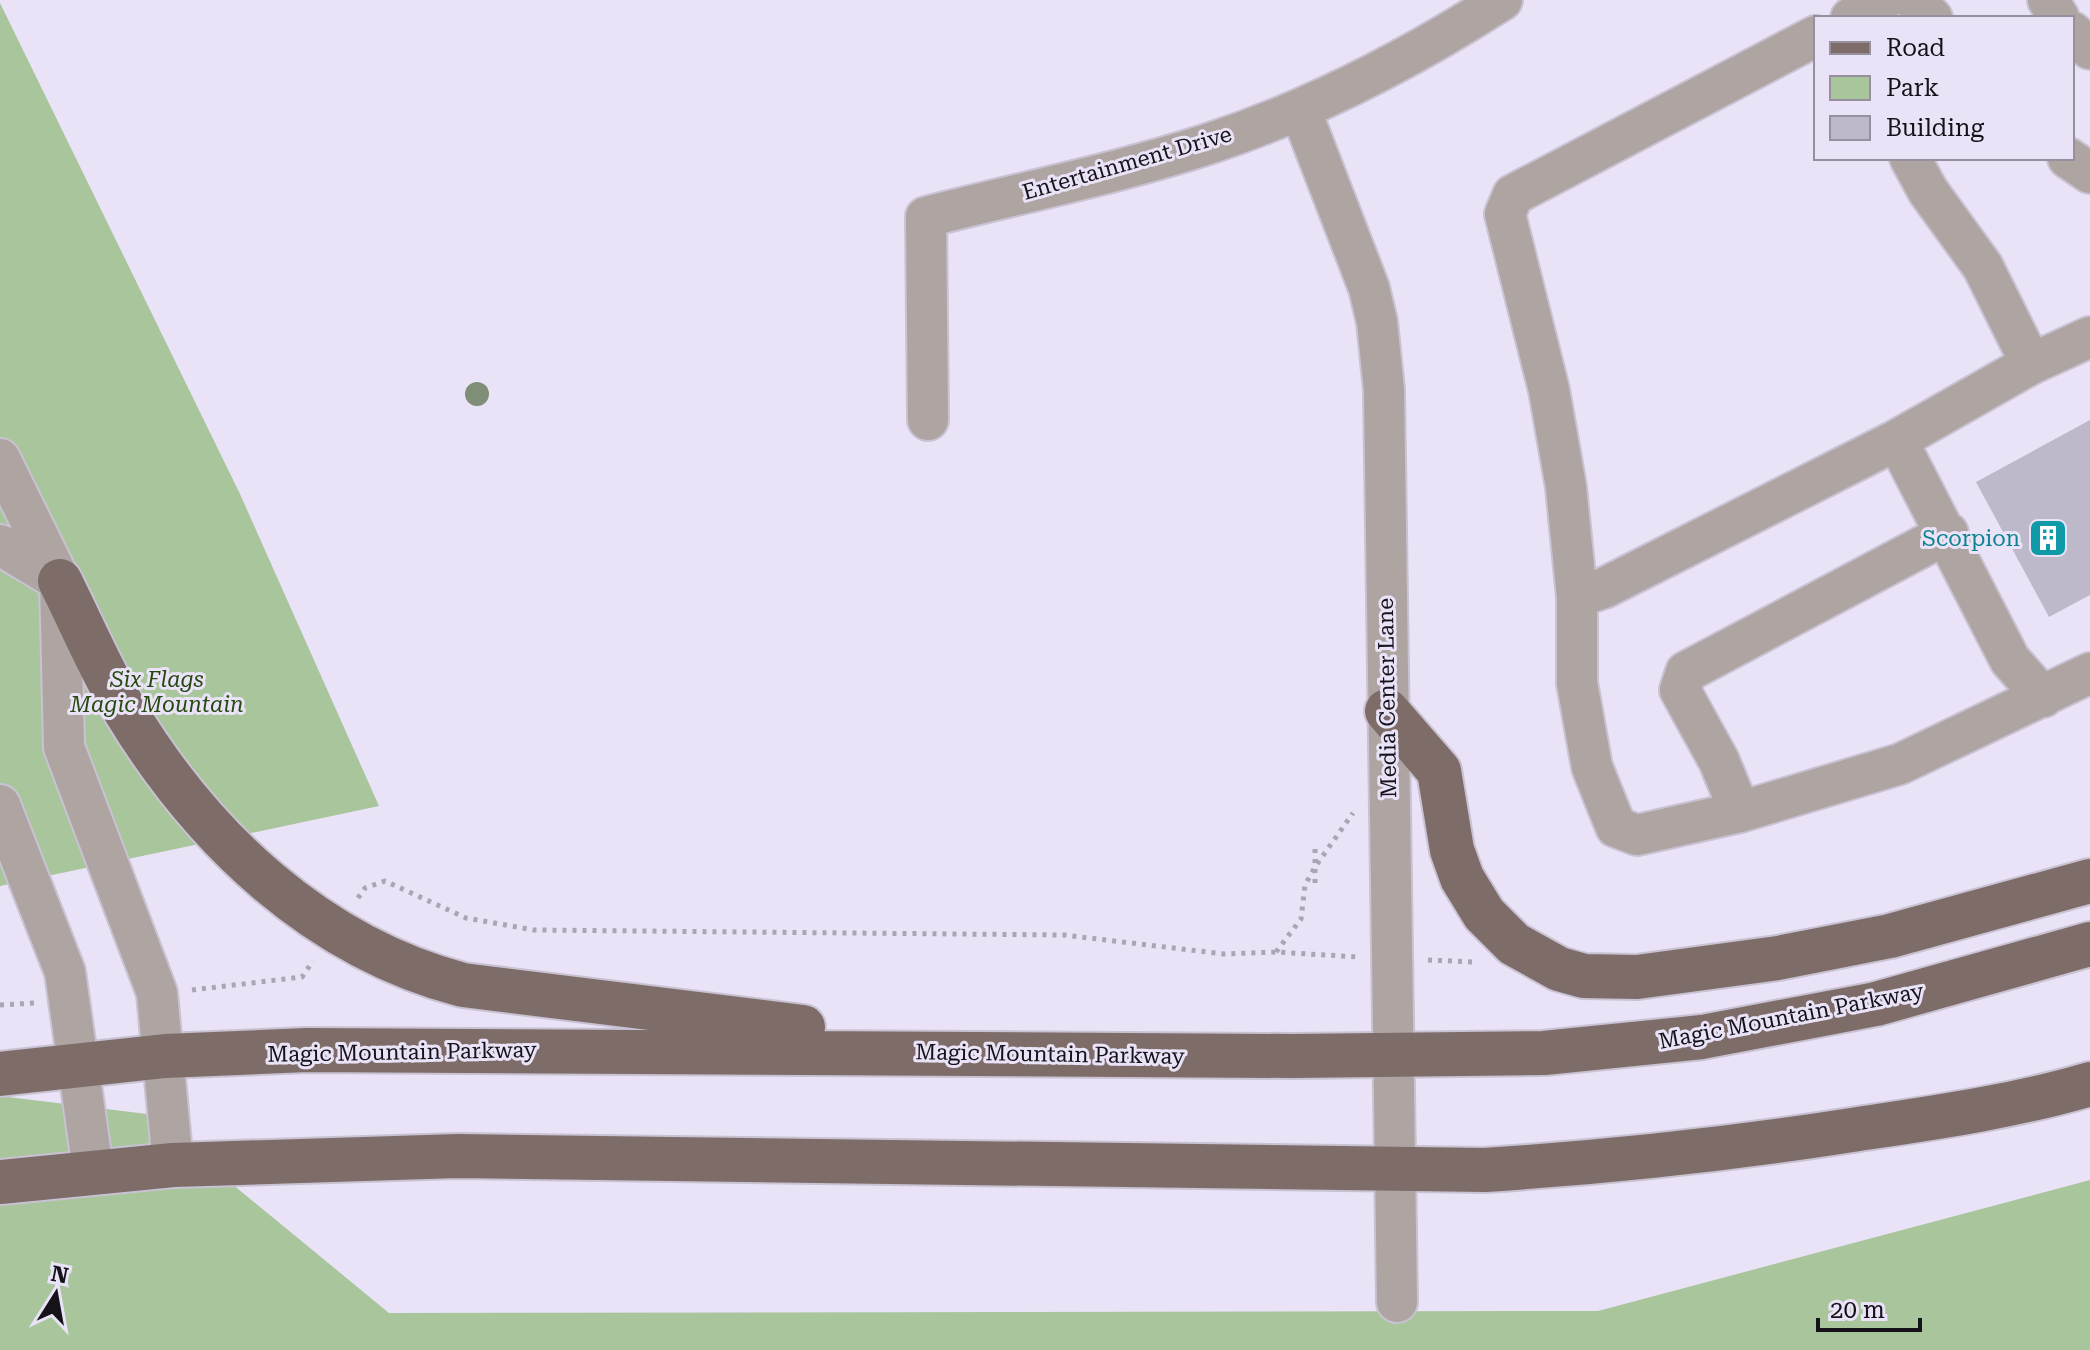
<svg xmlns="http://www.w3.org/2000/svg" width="2090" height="1350" viewBox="0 0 2090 1350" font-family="'Roboto Serif',serif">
<rect width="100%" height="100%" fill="#eae3f7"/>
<path fill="#a9c59c" d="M 0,3 L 240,494 L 379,806 L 0,886 Z
M 0,1096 L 147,1114 L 389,1313 L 1598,1311 L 2090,1180 L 2090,1350 L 0,1350 Z"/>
<path fill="#beb8cb" d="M 2090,420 L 2090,595 L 2049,617 L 1976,482 Z"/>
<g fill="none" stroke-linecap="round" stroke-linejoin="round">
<g stroke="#c8c2d3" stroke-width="44">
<path id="minor" d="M 1914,0 L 1932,18
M 2048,0 L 2059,18
M 1851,18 L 1884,0
M 2072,32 L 2090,49
M 1300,109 L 1369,288 L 1377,322 L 1384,390 L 1397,1302
M 1910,158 L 1928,191 L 1983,267 L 2031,364
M 2068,158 L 2090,173
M 2090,337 L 2031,364 L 1897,440 L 1604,588 L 1577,597 L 1577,683 L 1592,767 L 1616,827 L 1637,835 L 1740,812 L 1900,764 L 2090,673
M 928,420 L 926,217 C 1019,193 1116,174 1208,144 C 1312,110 1410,59 1502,0
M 1897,440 L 2010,660 L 2043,697
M 0,459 L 60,581 L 64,747 L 157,993 L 173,1165
M 0,545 L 60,581
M 1577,597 L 1566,487 L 1549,390 L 1505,214 L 1513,195 L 1816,36
M 0,805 L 65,972 L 93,1170
M 1740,812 L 1719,761 L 1680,690 L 1686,672 L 1948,533"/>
</g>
<g stroke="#c8c2d3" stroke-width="48">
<path id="major" d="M 60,581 C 82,625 101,671 126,712 C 203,839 317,947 463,985 L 803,1027
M 1387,711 L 1439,771 L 1452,850 L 1462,878 L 1484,914 L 1514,944 L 1559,969 L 1584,976 L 1637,977 L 1778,958 L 1890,936 L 2090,881
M 0,1074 L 165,1056 L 307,1050 L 1292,1056 L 1544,1053 L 1702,1037 L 1876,1004 L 2090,944
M 0,1182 L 173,1165 L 458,1156 L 1485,1170 C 1608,1162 1730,1149 1852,1130 C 1932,1118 2012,1107 2090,1084"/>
</g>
<path stroke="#aaa4b4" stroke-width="5" stroke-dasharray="4 6" stroke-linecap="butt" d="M 1315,849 L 1315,887
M 358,898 L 365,888 L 385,881 L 466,918 L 534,930 L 1064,935 L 1224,954 L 1276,952 L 1358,957
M 1276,952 L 1301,919 L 1305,885 L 1315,867 L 1353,813
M 1428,960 L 1474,962 L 1476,959
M 192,990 L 302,977 L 313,961
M 0,1005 L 35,1003"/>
<use href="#minor" stroke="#aea4a2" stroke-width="40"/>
<use href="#major" stroke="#7e6c69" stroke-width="44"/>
</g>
<circle fill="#7e8e77" cx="477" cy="394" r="12"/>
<defs>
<g id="building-square" transform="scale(2)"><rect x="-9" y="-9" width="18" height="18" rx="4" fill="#0f9aa8" stroke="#eae3f7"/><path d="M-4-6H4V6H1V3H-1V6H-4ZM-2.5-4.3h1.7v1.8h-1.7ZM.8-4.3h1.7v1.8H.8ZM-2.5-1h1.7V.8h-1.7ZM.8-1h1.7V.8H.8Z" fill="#fff"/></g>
</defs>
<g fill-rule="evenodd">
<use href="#building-square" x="2048" y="538"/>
</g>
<g text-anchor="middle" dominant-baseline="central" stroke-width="6" stroke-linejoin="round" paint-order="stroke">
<g font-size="22" fill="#151219" stroke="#eae3f7">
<text transform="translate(1127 163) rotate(-16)">Entertainment Drive</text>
<text transform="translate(1387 698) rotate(-91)">Media Center Lane</text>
<text transform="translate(1791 1016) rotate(-11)">Magic Mountain Parkway</text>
<text transform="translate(402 1052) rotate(-1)">Magic Mountain Parkway</text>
<text transform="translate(1050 1054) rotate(1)">Magic Mountain Parkway</text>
</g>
<g font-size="22" fill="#0d838f" stroke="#eae3f7" text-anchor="end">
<text x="2020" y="538">Scorpion</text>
</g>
<g font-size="22" font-style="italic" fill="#26490f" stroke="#eae3f7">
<text x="157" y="679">Six Flags<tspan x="157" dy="25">Magic Mountain</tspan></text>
</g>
</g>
<rect x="1814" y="16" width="260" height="144" fill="#eae3f7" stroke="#958f9e" stroke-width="2"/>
<rect x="1830" y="42" width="40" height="12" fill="#7e6c69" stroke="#958f9e" stroke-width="2"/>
<text x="1886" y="56" font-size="24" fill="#151219">Road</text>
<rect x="1830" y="76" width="40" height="24" fill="#a9c59c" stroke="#958f9e" stroke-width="2"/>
<text x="1886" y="96" font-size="24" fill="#151219">Park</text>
<rect x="1830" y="116" width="40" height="24" fill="#beb8cb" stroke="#958f9e" stroke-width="2"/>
<text x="1886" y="136" font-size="24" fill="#151219">Building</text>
<g transform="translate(56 1294) rotate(11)" stroke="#eae3f7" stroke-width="6" paint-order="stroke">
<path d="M0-6L14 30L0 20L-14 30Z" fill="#151219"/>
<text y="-12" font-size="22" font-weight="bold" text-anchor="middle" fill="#151219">N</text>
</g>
<path d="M1818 1318v12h102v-12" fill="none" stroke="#151219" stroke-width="4"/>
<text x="1830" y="1318" font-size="24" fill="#151219" stroke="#eae3f7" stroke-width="6" paint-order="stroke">20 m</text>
</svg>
